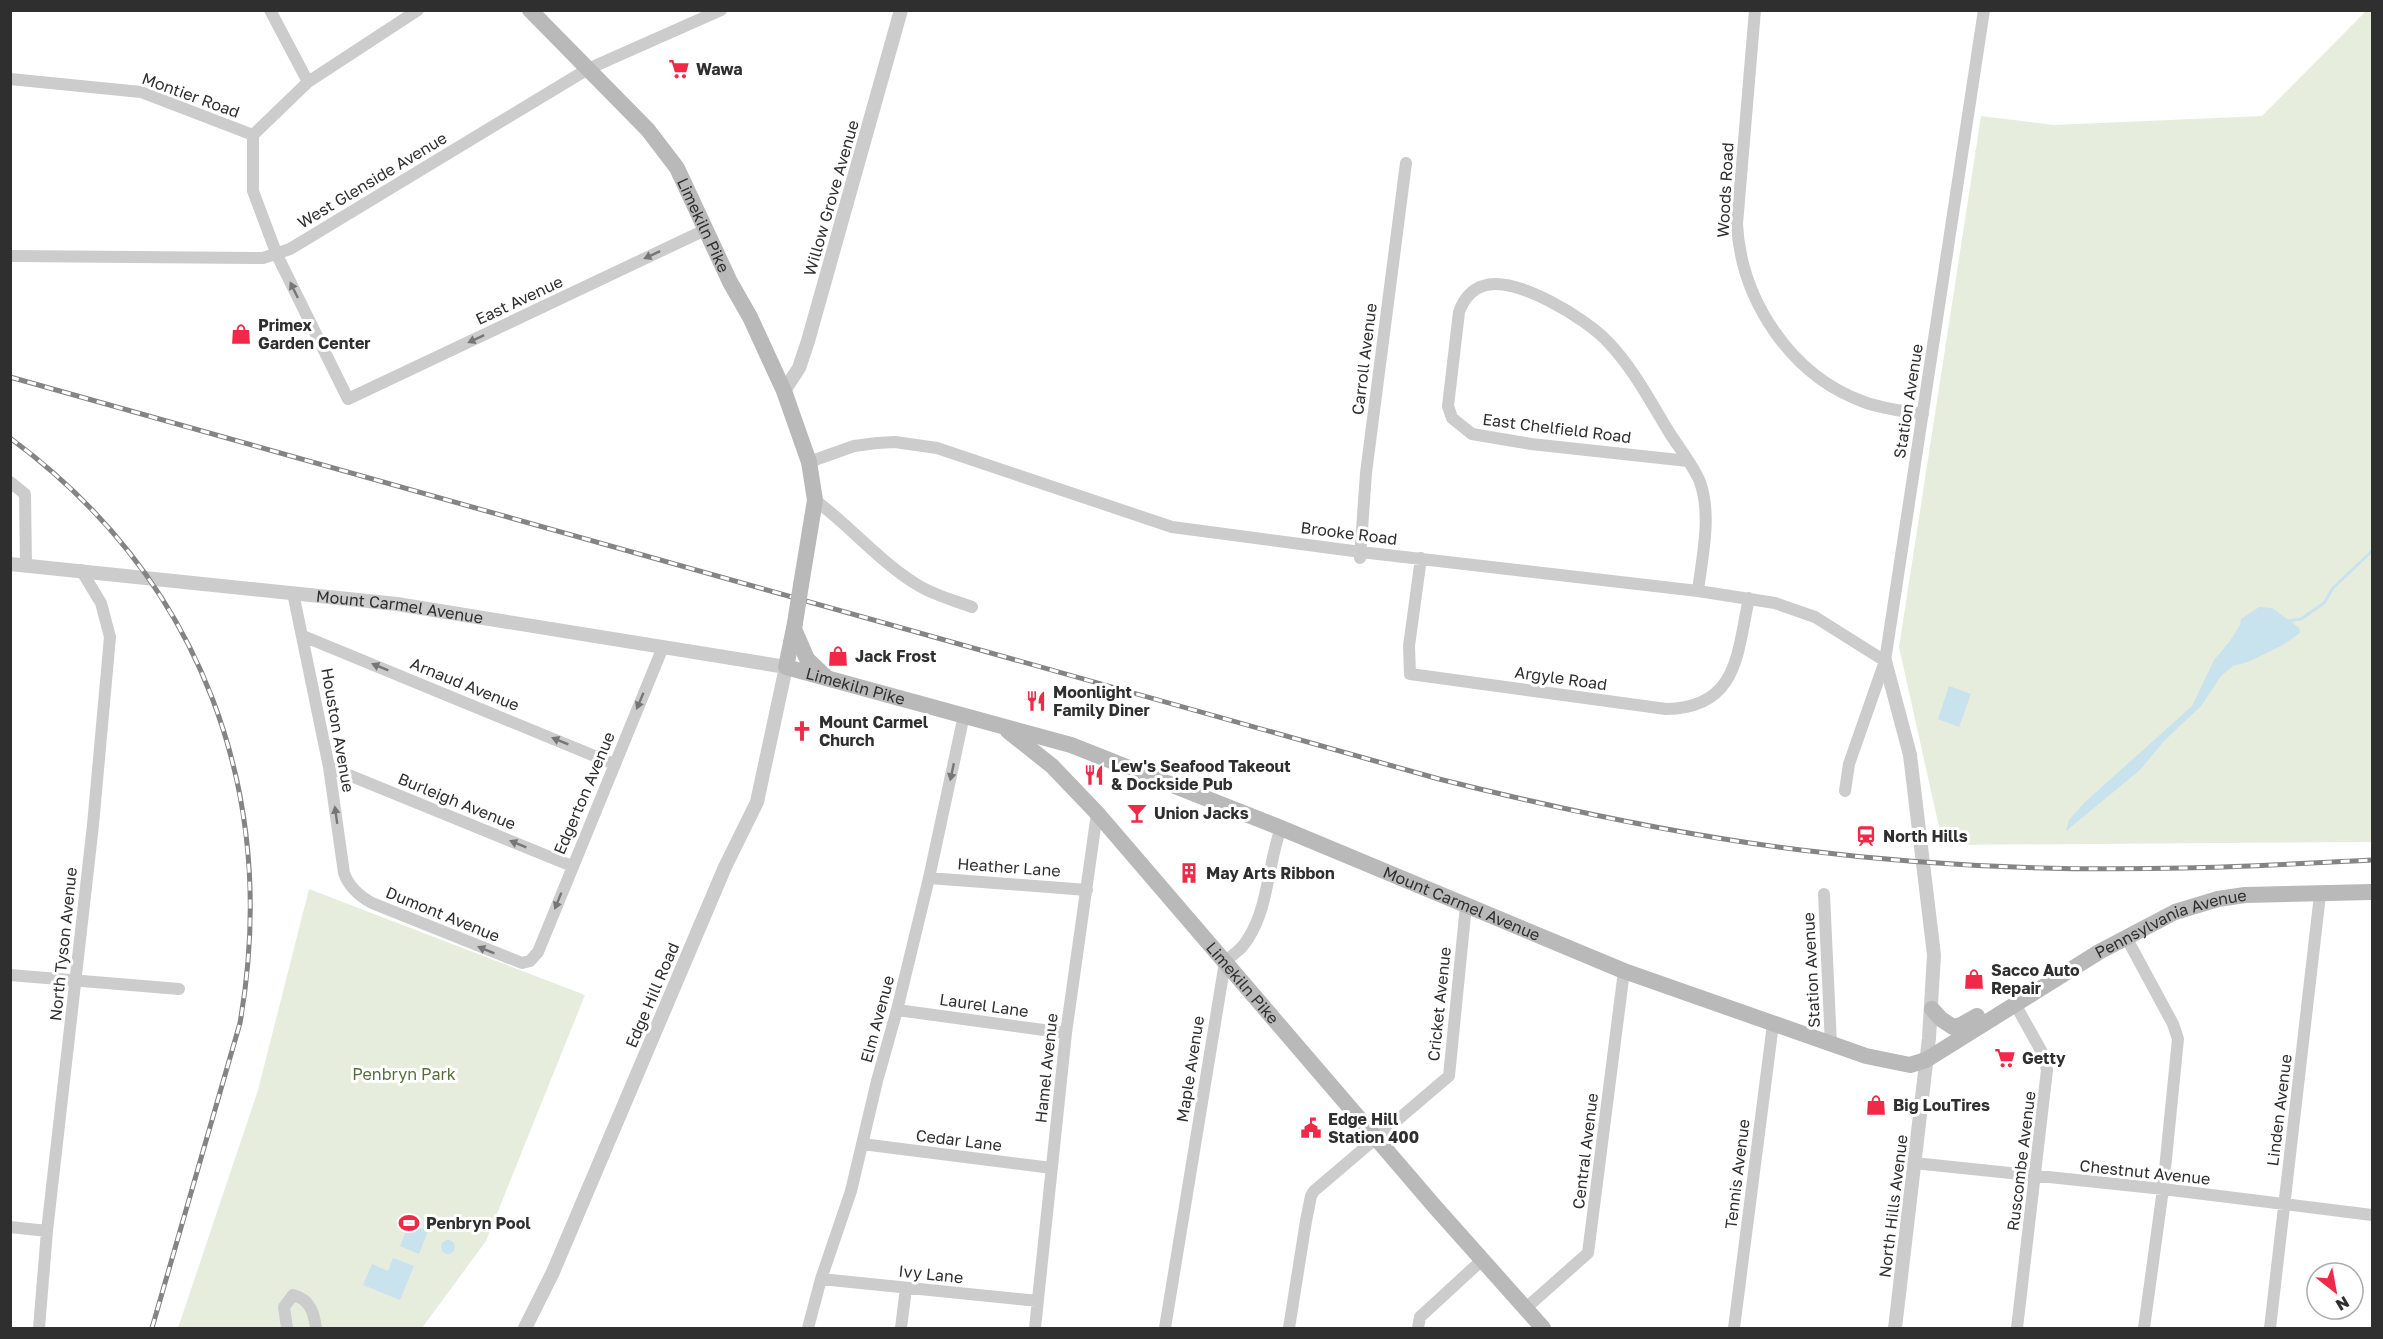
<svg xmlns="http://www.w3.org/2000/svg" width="2383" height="1339" viewBox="0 0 2383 1339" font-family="'Golos Text',sans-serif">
<rect width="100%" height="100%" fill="#fff"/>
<path fill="#e7eddd" d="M 2366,11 L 2372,11 L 2372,842 L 1943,845 L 1899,647 L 1981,116 L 2054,125 L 2262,116 Z
M 309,889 L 585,995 L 486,1241 L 422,1328 L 178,1328 L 258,1090 Z"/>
<path fill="#c8e2ee" d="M 2259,607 L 2272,608 L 2299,628 L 2300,633 L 2283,645 L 2248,662 L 2233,666 L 2221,676 L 2201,706 L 2164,741 L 2140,770 L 2066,831 L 2069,820 L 2085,802 L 2192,706 L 2214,660 L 2230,641 L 2240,625 L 2241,619 Z
M 1949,686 L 1971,694 L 1959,727 L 1938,719 Z
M 409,1224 L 428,1231 L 419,1254 L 400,1246 Z
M441 1247a7 7 0 1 1 14 0a7 7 0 1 1-14 0Z
M 393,1258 L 414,1266 L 400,1300 L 363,1285 L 372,1264 L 388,1271 Z"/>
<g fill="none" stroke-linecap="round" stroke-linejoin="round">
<path stroke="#c8e2ee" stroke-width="3" d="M 2287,621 L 2301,619 L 2324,603 L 2333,588 L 2372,551"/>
<path stroke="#ccc" stroke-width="12" d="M 270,10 L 308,82
M 418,10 L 308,82 L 253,135 L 253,191 L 277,255 L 348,399 L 705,230
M 1755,10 L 1737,224 C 1741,300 1791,376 1864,402 C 1883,409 1903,411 1923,414
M 10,79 L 141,92 L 253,135
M 10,256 L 263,258 L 290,249 L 588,69 L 721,10
M 1688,461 L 1531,444 L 1472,434 L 1452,418 L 1448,406 L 1459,312 C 1463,301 1471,290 1483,286 C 1514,274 1587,319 1608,342 C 1633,368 1650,401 1669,432 C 1679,448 1693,465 1700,482 C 1712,516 1702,557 1698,591
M 809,462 L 854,446 L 877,443 L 895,442 L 937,448 L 1172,527 L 1361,552 L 1698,591 L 1775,603 L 1815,617 L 1885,661
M 10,482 L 25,494 L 26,565
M 815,500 C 850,526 879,561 916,584 C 933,595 953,600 972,607
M 1360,558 L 1366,473 L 1406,163
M 1421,558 L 1409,646 L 1410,674 L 1666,709 C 1738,708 1737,654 1749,598
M 293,593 L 329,767 L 344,873 C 349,887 359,896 372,903 L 522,963 L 530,961 L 538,952 L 663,647
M 303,636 L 614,764
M 329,767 L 572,866
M 1845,791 L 1849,764 L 1885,661 L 1984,10
M 929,878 L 1087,890
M 1824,894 L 1831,1045
M 2126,937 L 2173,1024 L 2178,1039 L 2163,1189 L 2144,1328
M 10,975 L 179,989
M 2015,1004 L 2043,1054 L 2047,1070 L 2017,1328
M 897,1010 L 1066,1033
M 862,1144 L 1052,1168
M 1914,1163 L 2163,1189 L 2372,1215
M 10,1227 L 47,1231
M 821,1279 L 1038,1301
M 1526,1308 L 1588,1253 L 1624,971
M 39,1328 L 47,1231 L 93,825 L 110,637 L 101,603 L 81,570
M 287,1328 L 284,1307 L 293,1295 C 310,1299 314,1313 316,1328
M 808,1328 L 821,1279 L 851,1191 L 877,1081 L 897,1010 L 929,878 L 964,715
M 901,1328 L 906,1288
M 1035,1328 L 1066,1033 L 1097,813
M 1165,1328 L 1225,962 C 1230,957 1237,952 1242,947 C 1269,915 1267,865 1281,828
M 1289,1328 L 1306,1221 L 1311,1196 L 1314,1191 L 1449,1076 L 1466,905
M 1418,1328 L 1420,1317 L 1482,1260
M 1734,1328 L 1773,1024
M 2270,1328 L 2320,895"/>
<g stroke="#ccc" stroke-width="14">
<path d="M 784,391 L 799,368 L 808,341 L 901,10"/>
<path id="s1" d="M 10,564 L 397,604 L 786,667 L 757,802 L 725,867 L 553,1272 L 525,1328"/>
<path d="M 1885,661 L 1910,755 L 1934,955 L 1929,1038 L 1895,1328"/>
</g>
<g stroke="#b9b9b9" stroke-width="16">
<path id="s2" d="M 530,10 L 648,130 L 677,168 L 730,282 L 750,317 L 784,391 L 809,462 L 815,500 L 801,585"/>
<path id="s3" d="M 795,623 L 786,667 L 1071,745 L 1281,828 L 1624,971 L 1866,1056 L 1910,1065 L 1926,1060 L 2099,952 L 2175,912 L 2218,899 L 2245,895 L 2372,892"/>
<path d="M 794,629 L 807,659 L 825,676"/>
<path id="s4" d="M 1008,731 L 1052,766 L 1097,813 L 1436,1208 L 1543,1328"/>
<path d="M 1932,1009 L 1941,1019 L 1953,1027 L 1961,1025 L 1977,1016"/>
</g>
<g stroke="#848484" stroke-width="5">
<path id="rail" d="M 10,377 L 1439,779 C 1559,809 1679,835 1801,850 C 1927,866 2056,871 2184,868 C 2246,867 2310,863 2372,860
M 10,438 C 201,579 280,792 240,1023 L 152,1328"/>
</g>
<use href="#rail" stroke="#fff" stroke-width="3" stroke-dasharray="9" stroke-linecap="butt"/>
<path stroke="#b9b9b9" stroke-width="16" d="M 795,623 L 801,585"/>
</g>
<defs><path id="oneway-solid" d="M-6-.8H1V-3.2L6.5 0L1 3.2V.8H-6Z" transform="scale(1.5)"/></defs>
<g fill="#767676">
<use href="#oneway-solid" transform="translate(652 255) rotate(155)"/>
<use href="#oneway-solid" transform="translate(294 290) rotate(-116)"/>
<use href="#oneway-solid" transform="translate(476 339) rotate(155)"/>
<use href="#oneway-solid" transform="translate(380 667) rotate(-158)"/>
<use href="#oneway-solid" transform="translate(640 701) rotate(113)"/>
<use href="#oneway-solid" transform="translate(560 741) rotate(-158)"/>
<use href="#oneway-solid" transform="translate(952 772) rotate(102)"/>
<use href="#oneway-solid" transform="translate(336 815) rotate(-98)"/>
<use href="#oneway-solid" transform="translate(518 844) rotate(-158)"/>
<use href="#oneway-solid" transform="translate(558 901) rotate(112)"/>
<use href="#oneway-solid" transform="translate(486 950) rotate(-158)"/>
</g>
<defs>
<g id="supermarket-bare" transform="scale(1.62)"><path d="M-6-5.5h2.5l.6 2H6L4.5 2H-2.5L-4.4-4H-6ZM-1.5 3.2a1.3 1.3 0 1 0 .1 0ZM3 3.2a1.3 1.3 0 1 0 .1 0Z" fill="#ef2947" stroke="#fff" stroke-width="2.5" paint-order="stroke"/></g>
<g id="shop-bare" transform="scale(1.62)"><path d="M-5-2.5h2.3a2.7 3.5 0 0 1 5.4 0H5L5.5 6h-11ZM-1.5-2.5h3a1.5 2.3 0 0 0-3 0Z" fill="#ef2947" stroke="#fff" stroke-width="2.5" paint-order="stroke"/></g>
<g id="restaurant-bare" transform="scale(1.62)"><path d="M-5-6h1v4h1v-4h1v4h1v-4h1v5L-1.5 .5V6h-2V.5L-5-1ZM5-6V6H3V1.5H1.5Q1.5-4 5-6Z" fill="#ef2947" stroke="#fff" stroke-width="2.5" paint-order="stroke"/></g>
<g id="church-bare" transform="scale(1.62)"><path d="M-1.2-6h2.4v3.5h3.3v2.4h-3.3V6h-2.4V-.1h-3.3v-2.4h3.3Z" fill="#ef2947" stroke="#fff" stroke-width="2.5" paint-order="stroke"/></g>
<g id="bar-bare" transform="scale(1.62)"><path d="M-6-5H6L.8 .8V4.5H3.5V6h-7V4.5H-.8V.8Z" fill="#ef2947" stroke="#fff" stroke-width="2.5" paint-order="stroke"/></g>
<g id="station-bare" transform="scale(1.62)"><path d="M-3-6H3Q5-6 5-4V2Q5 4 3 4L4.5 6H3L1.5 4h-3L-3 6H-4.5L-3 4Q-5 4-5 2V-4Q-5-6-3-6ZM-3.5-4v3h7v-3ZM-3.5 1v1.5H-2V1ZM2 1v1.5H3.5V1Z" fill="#ef2947" stroke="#fff" stroke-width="2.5" paint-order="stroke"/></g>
<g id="building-bare" transform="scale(1.62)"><path d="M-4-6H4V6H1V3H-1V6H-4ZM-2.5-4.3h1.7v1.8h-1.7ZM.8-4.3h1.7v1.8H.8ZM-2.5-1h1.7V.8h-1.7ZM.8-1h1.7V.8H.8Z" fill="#ef2947" stroke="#fff" stroke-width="2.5" paint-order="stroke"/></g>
<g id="civic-bare" transform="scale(1.62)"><path d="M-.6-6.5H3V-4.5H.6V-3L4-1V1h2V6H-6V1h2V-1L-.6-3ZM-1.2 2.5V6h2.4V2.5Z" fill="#ef2947" stroke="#fff" stroke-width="2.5" paint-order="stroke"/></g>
<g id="stadium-bare" transform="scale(1.62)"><path d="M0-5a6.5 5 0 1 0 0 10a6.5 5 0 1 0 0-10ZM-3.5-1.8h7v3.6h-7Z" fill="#ef2947" stroke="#fff" stroke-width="2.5" paint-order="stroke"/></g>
</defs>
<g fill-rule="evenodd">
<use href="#supermarket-bare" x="679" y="69"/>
<use href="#shop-bare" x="241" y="334"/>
<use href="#shop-bare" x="838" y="656"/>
<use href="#restaurant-bare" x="1036" y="701"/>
<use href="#church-bare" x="802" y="731"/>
<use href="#restaurant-bare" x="1094" y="775"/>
<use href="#bar-bare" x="1137" y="813"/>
<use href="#station-bare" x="1866" y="836"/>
<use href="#building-bare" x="1189" y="873"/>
<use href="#shop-bare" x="1974" y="979"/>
<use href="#supermarket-bare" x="2005" y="1058"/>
<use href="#shop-bare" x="1876" y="1105"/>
<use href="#civic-bare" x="1311" y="1128"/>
<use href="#stadium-bare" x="409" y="1223"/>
</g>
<g text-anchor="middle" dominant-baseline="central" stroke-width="6" stroke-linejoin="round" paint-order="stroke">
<g font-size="16" font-weight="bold" fill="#2f2f2f" stroke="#fff" text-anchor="start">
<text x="696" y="69">Wawa</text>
<text x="258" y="325">Primex<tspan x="258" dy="18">Garden Center</tspan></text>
<text x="855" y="656">Jack Frost</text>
<text x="1053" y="692">Moonlight<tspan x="1053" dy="18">Family Diner</tspan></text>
<text x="819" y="722">Mount Carmel<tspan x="819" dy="18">Church</tspan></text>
<text x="1111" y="766">Lew's Seafood Takeout<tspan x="1111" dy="18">&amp; Dockside Pub</tspan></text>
<text x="1154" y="813">Union Jacks</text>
<text x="1883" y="836">North Hills</text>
<text x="1206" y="873">May Arts Ribbon</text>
<text x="1991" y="970">Sacco Auto<tspan x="1991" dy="18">Repair</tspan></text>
<text x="2022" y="1058">Getty</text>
<text x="1893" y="1105">Big LouTires</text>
<text x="1328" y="1119">Edge Hill<tspan x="1328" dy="18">Station 400</tspan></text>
<text x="426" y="1223">Penbryn Pool</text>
</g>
<g font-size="16" fill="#2f2f2f" stroke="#fff">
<text transform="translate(191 95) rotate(20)">Montier Road</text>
<text transform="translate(372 180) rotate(-31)">West Glenside Avenue</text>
<text transform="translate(1725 190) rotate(-87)">Woods Road</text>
<text transform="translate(831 198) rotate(-74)">Willow Grove Avenue</text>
<text stroke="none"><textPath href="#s2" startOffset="279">Limekiln Pike</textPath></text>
<text transform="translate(519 300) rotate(-25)">East Avenue</text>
<text transform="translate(1364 359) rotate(-83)">Carroll Avenue</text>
<text transform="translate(1908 401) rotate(-81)">Station Avenue</text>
<text transform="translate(1557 428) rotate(7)">East Chelfield Road</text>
<text transform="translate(1349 533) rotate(7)">Brooke Road</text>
<text stroke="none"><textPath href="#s1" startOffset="392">Mount Carmel Avenue</textPath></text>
<text transform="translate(1561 678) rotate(8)">Argyle Road</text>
<text transform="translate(465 684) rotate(22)">Arnaud Avenue</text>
<text stroke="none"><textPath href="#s3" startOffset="117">Limekiln Pike</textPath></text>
<text transform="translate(338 730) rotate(80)">Houston Avenue</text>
<text transform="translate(584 793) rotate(-67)">Edgerton Avenue</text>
<text transform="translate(457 801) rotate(22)">Burleigh Avenue</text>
<text transform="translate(1009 867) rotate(4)">Heather Lane</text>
<text stroke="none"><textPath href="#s3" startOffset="762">Mount Carmel Avenue</textPath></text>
<text transform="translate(443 914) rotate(22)">Dumont Avenue</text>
<text stroke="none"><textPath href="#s3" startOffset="1538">Pennsylvania Avenue</textPath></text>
<text transform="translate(63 944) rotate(-84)">North Tyson Avenue</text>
<text transform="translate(1811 970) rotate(-93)">Station Avenue</text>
<text stroke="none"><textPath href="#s4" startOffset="345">Limekiln Pike</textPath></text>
<text transform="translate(652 995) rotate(-67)">Edge Hill Road</text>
<text transform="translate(1439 1004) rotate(-84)">Cricket Avenue</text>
<text transform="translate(984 1005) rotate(8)">Laurel Lane</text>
<text transform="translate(877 1019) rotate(-75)">Elm Avenue</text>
<text transform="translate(1046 1068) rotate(-84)">Hamel Avenue</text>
<text transform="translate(1190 1069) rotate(-81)">Maple Avenue</text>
<text transform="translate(2279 1110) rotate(-83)">Linden Avenue</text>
<text transform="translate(959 1140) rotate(7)">Cedar Lane</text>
<text transform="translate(1585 1151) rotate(-83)">Central Avenue</text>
<text transform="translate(2021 1161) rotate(-83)">Ruscombe Avenue</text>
<text transform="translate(2145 1172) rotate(6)">Chestnut Avenue</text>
<text transform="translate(1737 1174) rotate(-83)">Tennis Avenue</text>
<text transform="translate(1893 1206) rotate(-83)">North Hills Avenue</text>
<text transform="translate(931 1274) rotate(6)">Ivy Lane</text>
</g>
<g font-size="16" fill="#566e3a" stroke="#fff">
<text x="404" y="1074">Penbryn Park</text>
</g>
</g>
<rect width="2383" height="1339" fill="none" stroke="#2f2f2f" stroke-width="24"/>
<g transform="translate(2335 1291) rotate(149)"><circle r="28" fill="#ffffff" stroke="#acacac" stroke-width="1.5"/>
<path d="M0-4.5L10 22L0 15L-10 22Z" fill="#ef2947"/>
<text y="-9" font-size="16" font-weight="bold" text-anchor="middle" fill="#2f2f2f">N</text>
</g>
</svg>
